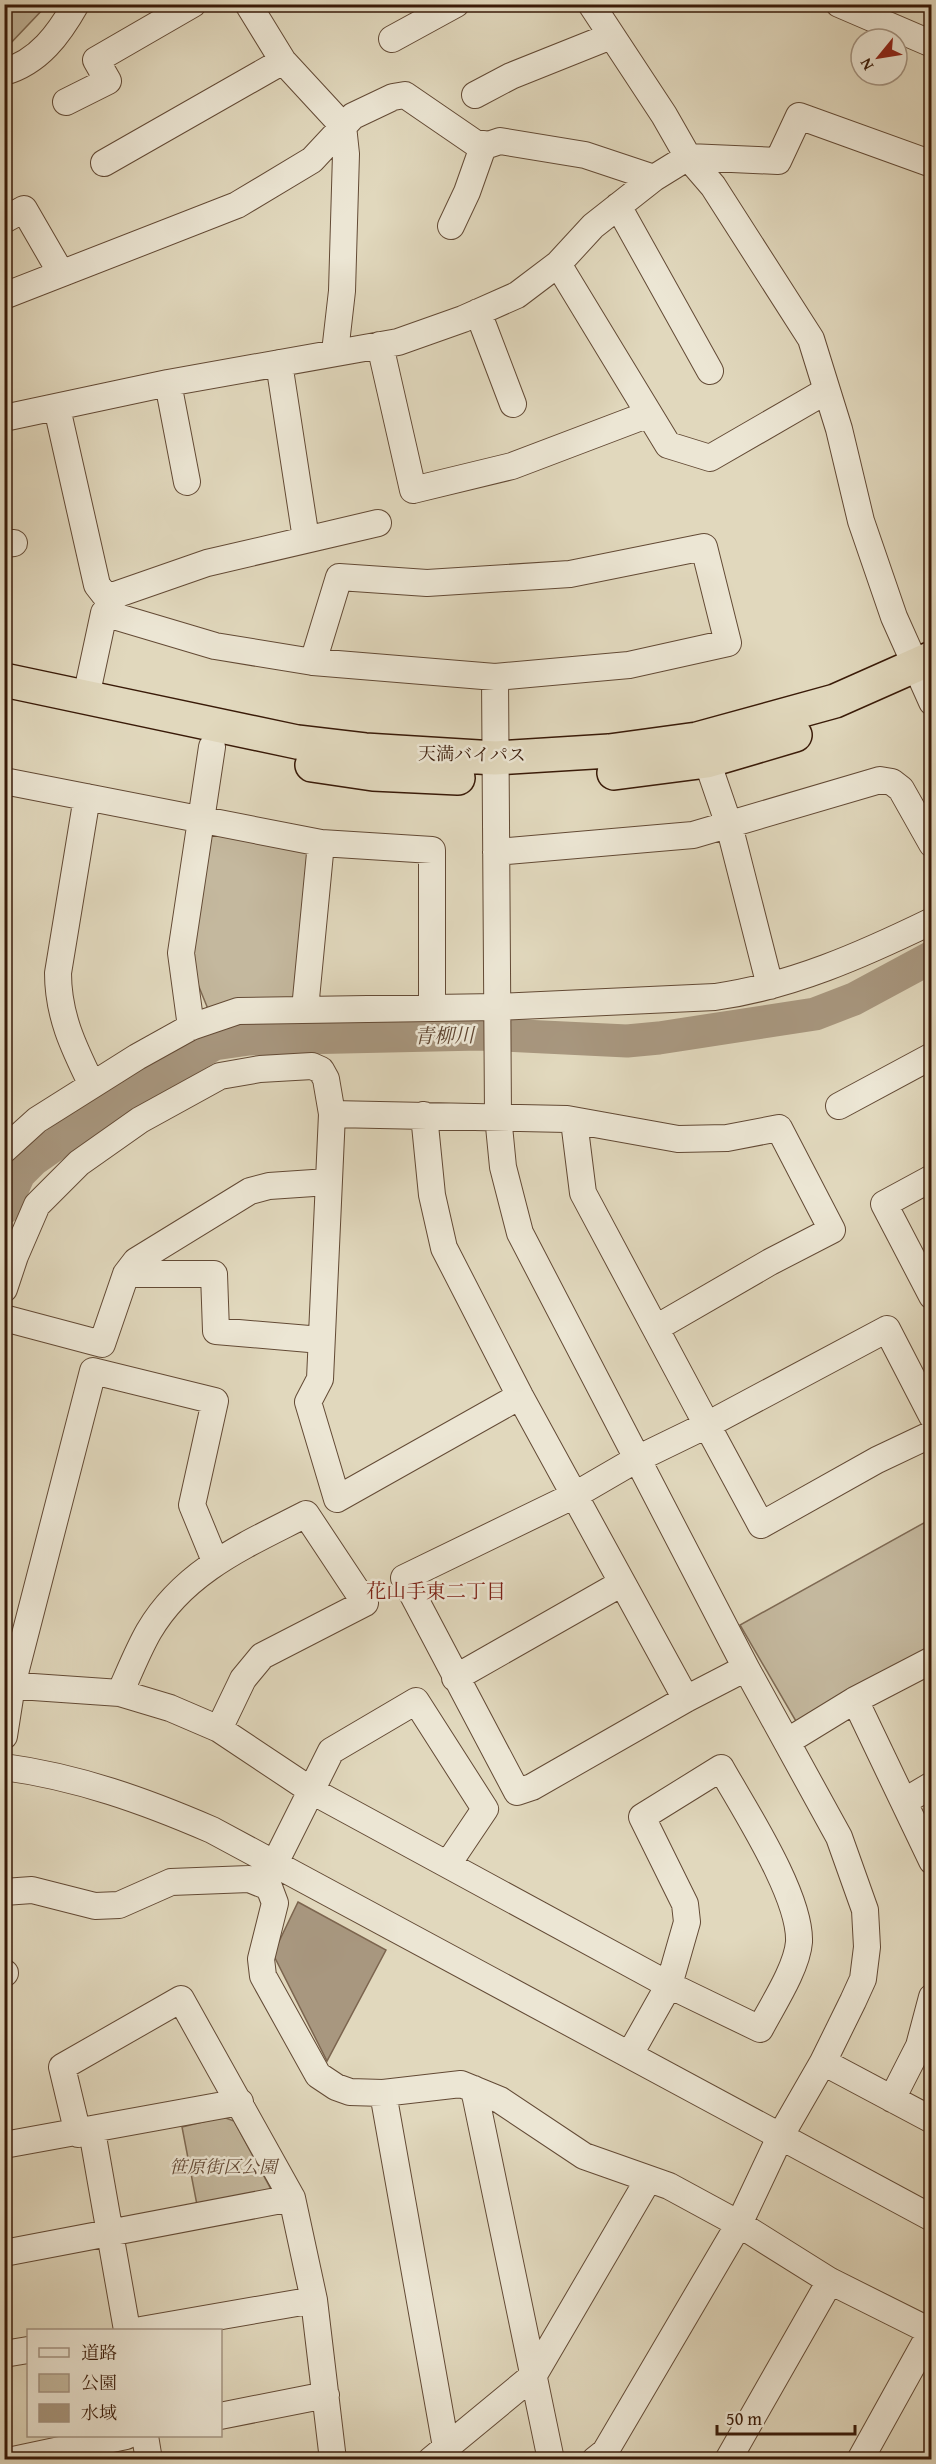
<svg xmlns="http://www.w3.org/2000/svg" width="936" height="2464" viewBox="0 0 936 2464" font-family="'Gentium Book Plus','Noto Serif JP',serif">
<rect width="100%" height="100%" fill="#e1d8bd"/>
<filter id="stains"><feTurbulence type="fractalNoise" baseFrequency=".00333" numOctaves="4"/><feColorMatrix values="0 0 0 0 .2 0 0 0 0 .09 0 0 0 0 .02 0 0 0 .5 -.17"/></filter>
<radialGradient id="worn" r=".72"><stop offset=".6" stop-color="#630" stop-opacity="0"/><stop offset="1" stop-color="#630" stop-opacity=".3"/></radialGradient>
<path fill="#c4b89e" stroke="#7e6953" stroke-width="1.5" d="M 4,5 L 47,5 L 7,47 L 5,44 Z
M 211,827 L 313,851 L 299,999 L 208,1009 L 188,960 Z
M 931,1519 L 931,1647 L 797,1723 L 740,1625 Z
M 223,2117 L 234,2121 L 273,2193 L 197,2205 L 182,2127 Z"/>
<path fill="#a8977f" stroke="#7c654f" stroke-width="1.5" d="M 298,1902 L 386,1950 L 327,2061 L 273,1954 Z"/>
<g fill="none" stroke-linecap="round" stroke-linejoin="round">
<path stroke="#a8977f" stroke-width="33" d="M 4,1208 L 19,1174 L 33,1160 L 113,1104 L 214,1044 L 249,1039 L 480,1034 L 627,1041 L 659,1038 L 815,1014 L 854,999 L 932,957"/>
<g stroke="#634a35" stroke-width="28">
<path id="minor" d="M 248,4 L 283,61 L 343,126 L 346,154 L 342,291 L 335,352
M 591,4 L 664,115 L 688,157 L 713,186 L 811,339 L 839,429 L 861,521 L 894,617 L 932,702
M 839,4 L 932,44
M 392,39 L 456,4
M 4,72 C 39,62 59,34 76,4
M 475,95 L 511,76 L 611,36
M 66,102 L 108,81 L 96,60 L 193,4
M 104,163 L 283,61
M 618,206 L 710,371
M 4,220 L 24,209 L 61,273
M 451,226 L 467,192 L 484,144
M 558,264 L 668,445 L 710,458 L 826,391
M 4,296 L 237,205 L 312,160 L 353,116 L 393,97 L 405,95 L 475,143 L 488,145 L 500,141 L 585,155 L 654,178
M 478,312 L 513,404
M 380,345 L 413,490 L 512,466 L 649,414
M 279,363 L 306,539
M 168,383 L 187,482
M 57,408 L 97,585 L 104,594 L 115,595 L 207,563 L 378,523
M 4,418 L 168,383 L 398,342 L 463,319 L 517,295 L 558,264 L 593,226 L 654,178 L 688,157 L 778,161 L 799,116 L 932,164
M 4,544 L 14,543
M 495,677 L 498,1116 L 503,1167 L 520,1233 L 746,1668 L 839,1837 L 865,1910 L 867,1947 L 863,1979 L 853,2001 L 823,2062 L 781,2135 L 739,2224 L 605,2452 L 595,2460
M 86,697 L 104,613 L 215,646 L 313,662 L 495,677 L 629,665 L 728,643 L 704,547 L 570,574 L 427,583 L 339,577 L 313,662
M 707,761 L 729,825 L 770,986
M 4,781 L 321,843 L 432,850 L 432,1008
M 87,797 L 58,973 C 58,1016 74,1048 92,1085
M 496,852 L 693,835 L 880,780 L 892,782 L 901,789 L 932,844
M 305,1009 L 321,843
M 191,1027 L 181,953 L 212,747
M 839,1106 L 932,1056
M 332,1114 L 567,1119 L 678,1139 L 727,1138 L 779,1128 L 832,1230 L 770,1262 L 656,1328
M 424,1115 L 432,1195 L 444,1248 L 520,1396 L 686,1699
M 574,1121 L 583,1193 L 707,1425 L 637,1459 L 575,1495 L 404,1578 L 517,1792 L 532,1787 L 686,1699 L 746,1668
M 4,1150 L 37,1120 L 137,1057 L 191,1027 L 238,1011 L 497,1007 L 715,997 C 792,986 862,955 932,921
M 932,1178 L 884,1204 L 932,1296
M 126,1274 L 214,1274 L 216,1331 L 321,1340
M 4,1289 L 15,1256 L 37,1205 L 79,1163 L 140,1120 L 220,1076 L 260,1069 L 312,1066 L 321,1070 L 326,1079 L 332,1114 L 320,1379 L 308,1402 L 337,1499 L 520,1396
M 4,1318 L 102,1344 L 126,1274 L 136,1261 L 250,1191 L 269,1186 L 328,1182
M 932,1416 L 887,1329 L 707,1425 L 761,1525 L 877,1460 L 932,1434
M 455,1678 L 622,1583
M 4,1685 L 120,1693 L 170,1708 L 219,1729 L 312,1791 L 669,1985 L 630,2054
M 120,1693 C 129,1673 138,1650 149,1631 C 185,1570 246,1545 306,1514 L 365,1603 L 262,1656 L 243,1679 L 219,1729
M 855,1700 L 932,1861
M 4,1736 L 12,1685 L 93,1371 L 215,1401 L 192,1505 L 215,1561
M 788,1741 L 855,1700 L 932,1660
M 4,1767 C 78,1777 145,1801 212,1830 L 932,2218
M 721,1768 C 744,1809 801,1896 799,1942 C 797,1968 772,2006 760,2029 L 669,1985 L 687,1922 L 685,1904 L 642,1817 Z
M 905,1801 L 932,1785
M 275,1863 L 331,1751 L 416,1701 L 485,1809 L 448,1864
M 4,1892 L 32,1890 L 95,1906 L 119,1905 L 171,1882 L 249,1879 L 269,1887 L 275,1903 L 261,1959 L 263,1976 L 318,2075 L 336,2087 L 350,2092 L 383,2093 L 461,2084 L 500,2100 L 584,2156 L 669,2186 L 739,2224 L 830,2281 L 932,2332
M 4,1973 L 5,1973
M 823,2062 L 932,2120
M 474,2089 L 551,2460
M 383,2093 L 446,2447
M 892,2099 L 919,2046 L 932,1997
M 92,2131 L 127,2330
M 78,2134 L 62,2067 L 181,1999 L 292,2198 L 314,2300 L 333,2460
M 4,2145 L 240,2102
M 4,2253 L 292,2198
M 141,2330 L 314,2300
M 4,2354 L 28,2350
M 220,2416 L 326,2395
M 145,2436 L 149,2460
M 13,2460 L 126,2436
M 431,2460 L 534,2375 L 648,2180
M 728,2460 L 830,2281
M 860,2460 L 931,2332"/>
</g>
<g stroke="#391a08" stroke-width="36">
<path id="highway" d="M 4,680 L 297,742 L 365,750 L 495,758 L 609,751 L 697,739 L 835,701 L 932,658
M 312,765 L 373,774 L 458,778
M 614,773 L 707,761 L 795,735"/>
</g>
<use href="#minor" stroke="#ece6d4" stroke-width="26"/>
<use href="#highway" stroke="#e1d8bd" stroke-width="33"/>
</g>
<g text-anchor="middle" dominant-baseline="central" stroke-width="5" stroke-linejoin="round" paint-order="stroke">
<g font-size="18" fill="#391a08" stroke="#ece6d4">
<text transform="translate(472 754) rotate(1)">天満バイパス</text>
</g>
<g font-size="18" font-style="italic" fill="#634935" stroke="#ece6d4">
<text x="223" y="2166">笹原街区公園</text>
</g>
<g font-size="20" font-style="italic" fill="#604632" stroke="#ece6d4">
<text transform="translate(444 1035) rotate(-1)">青柳川</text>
</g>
<g font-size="20" fill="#7a1f14" stroke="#ece6d4">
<text x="436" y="1590">花山手東二丁目</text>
</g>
</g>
<rect width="936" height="2464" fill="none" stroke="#e1d8bd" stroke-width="24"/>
<rect x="6" y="6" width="924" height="2452" fill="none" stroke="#391a08" stroke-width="3"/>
<rect x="12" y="12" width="912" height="2440" fill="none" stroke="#391a08" stroke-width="1.5"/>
<rect x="27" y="2329" width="195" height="108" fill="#ece6d4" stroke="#a49482" stroke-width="1.5"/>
<rect x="39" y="2348" width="30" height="9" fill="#ece6d4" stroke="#a49482" stroke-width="1.5"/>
<text x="81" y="2359" font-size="18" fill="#391a08">道路</text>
<rect x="39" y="2374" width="30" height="18" fill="#c4b89e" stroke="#a49482" stroke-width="1.5"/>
<text x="81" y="2389" font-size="18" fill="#391a08">公園</text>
<rect x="39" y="2404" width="30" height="18" fill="#a8977f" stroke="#a49482" stroke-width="1.5"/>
<text x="81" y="2419" font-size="18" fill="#391a08">水域</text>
<g transform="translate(879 57) rotate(240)"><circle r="28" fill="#ece6d4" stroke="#a49482" stroke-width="1.5"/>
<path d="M0-4.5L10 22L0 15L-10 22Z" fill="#8f2418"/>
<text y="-9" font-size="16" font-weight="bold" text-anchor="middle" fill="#391a08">N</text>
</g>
<path d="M717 2425v9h138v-9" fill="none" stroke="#391a08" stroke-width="3"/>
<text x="726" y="2425" font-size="18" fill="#391a08" stroke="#ece6d4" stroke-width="4.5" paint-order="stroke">50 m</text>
<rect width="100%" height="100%" filter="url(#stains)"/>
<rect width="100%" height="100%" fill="url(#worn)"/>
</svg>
